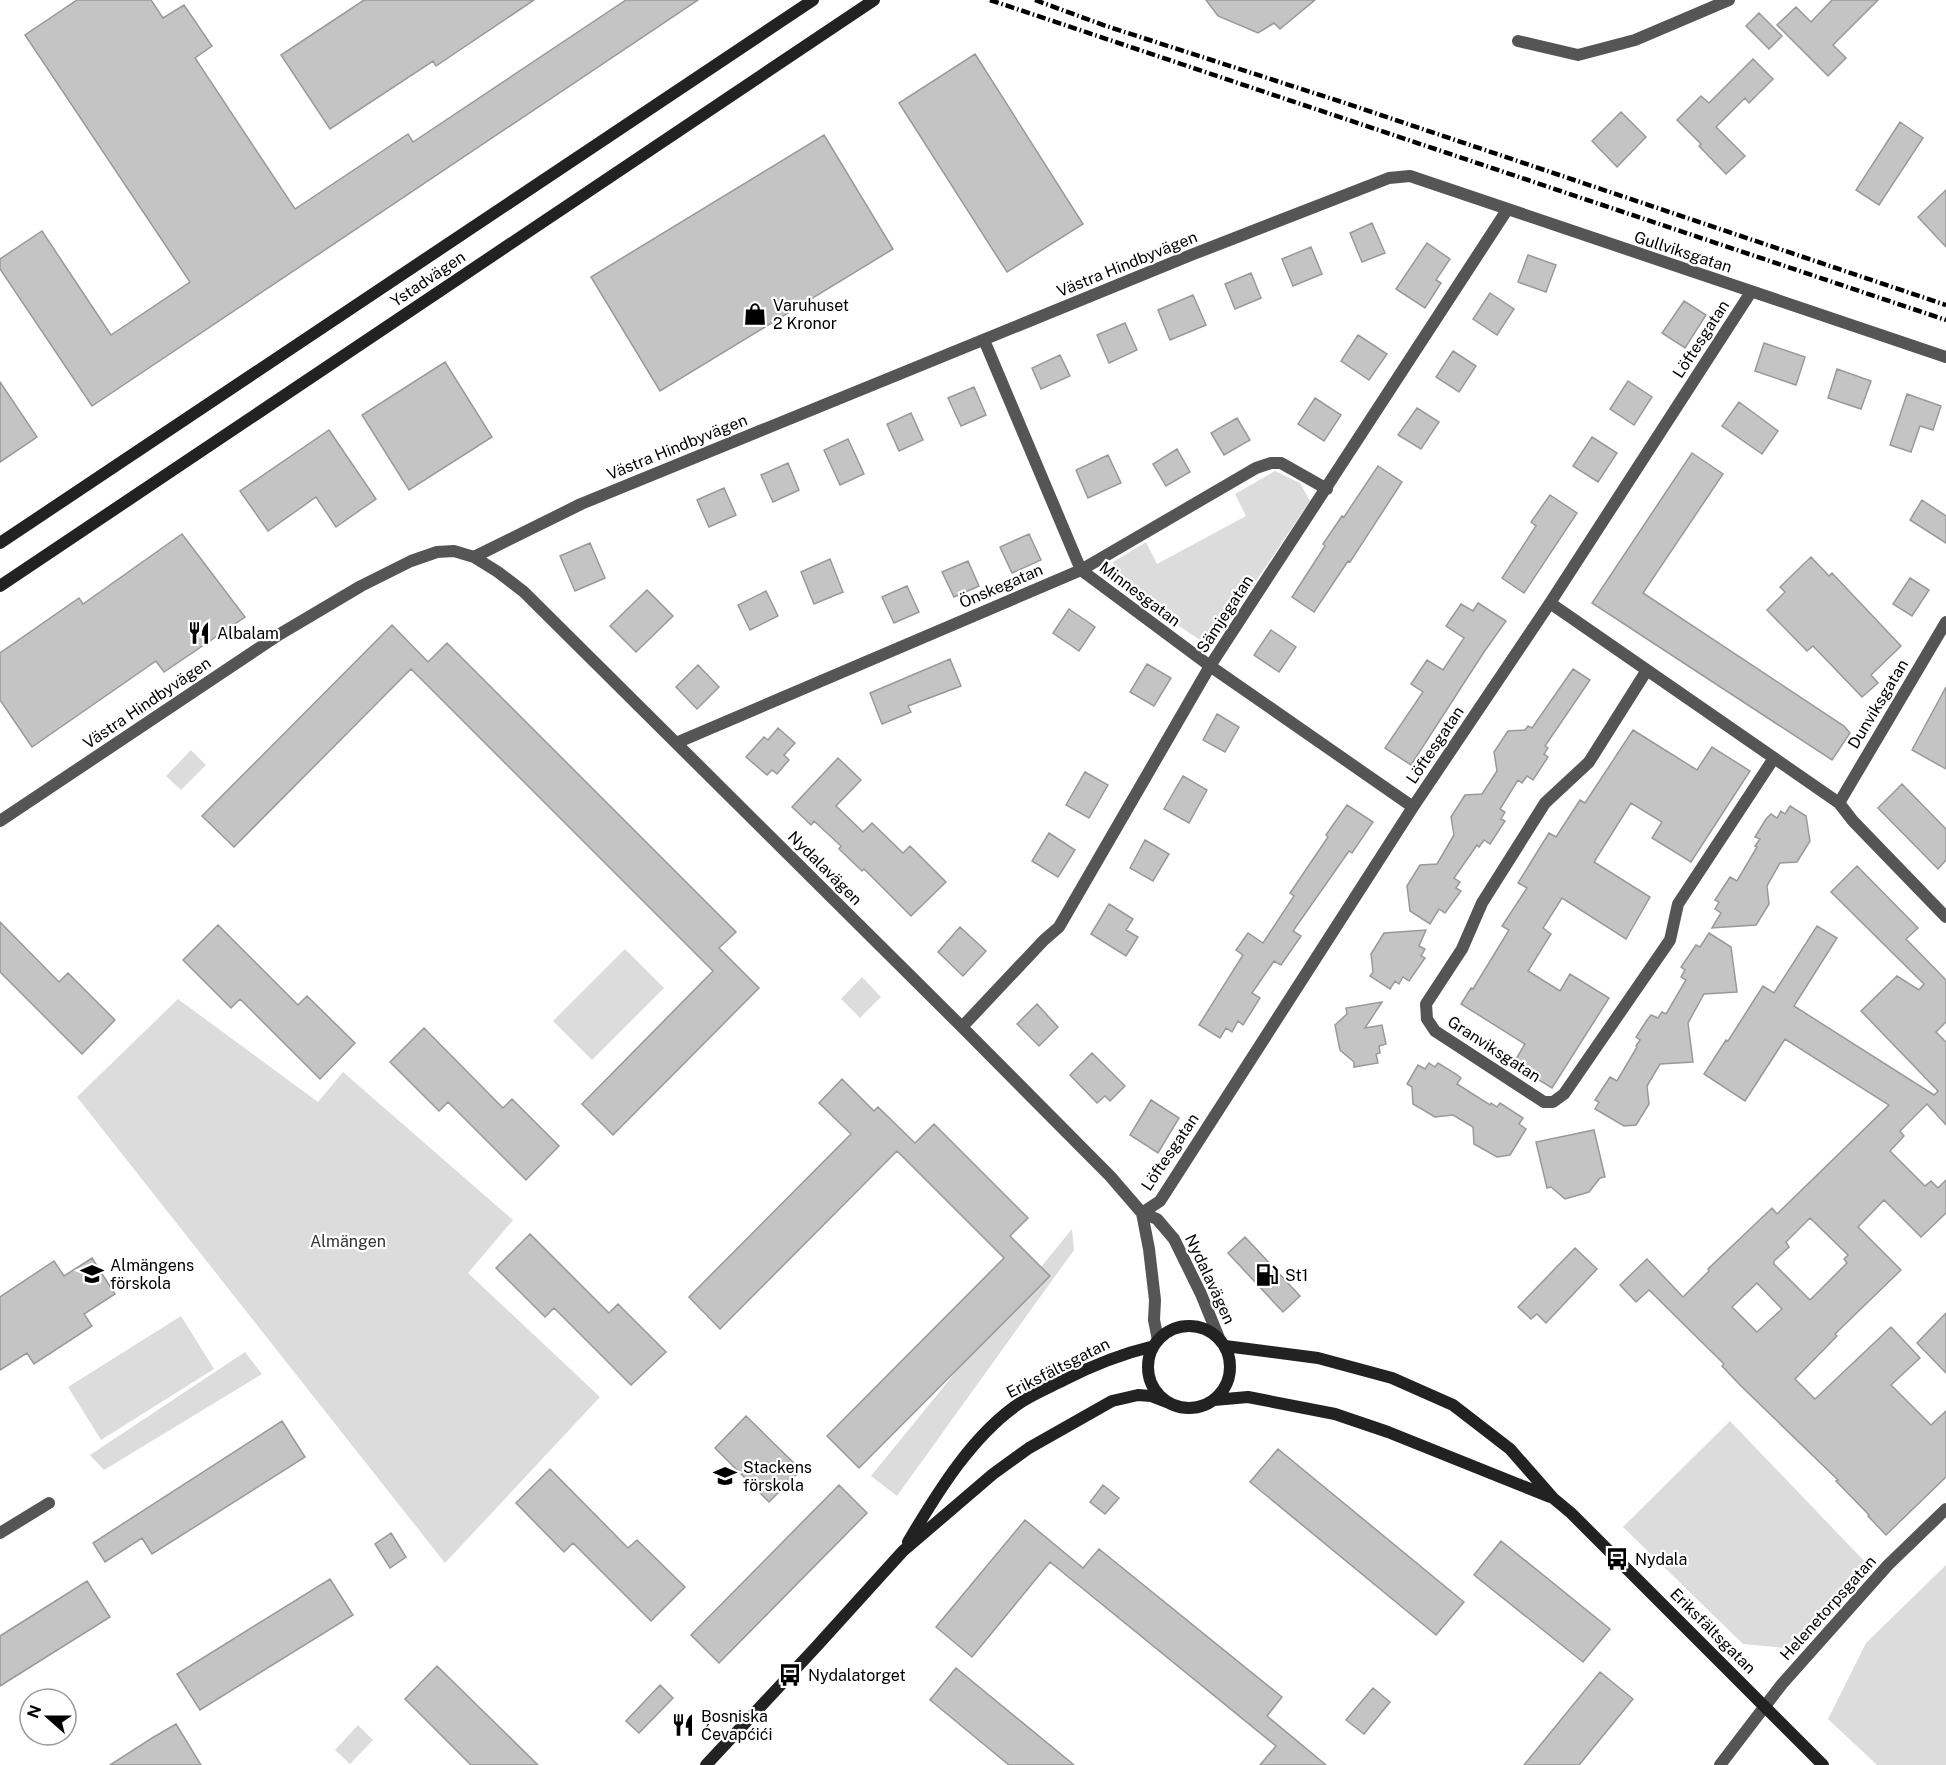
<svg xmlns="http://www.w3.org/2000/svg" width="1946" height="1765" viewBox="0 0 1946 1765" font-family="'Public Sans',sans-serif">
<rect width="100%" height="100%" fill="#fff"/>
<path fill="#dcdcdc" d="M 1275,471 L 1300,483 L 1310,501 L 1219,636 L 1203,642 L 1112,581 L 1113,562 L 1146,542 L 1157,564 L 1246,516 L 1235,494 Z
M 191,750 L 206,765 L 181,790 L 166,776 Z
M 625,949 L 664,988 L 592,1060 L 553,1021 Z
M 862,977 L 881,997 L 860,1018 L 841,999 Z
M 178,999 L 318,1102 L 343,1072 L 513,1220 L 468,1273 L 600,1397 L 445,1563 L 77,1097 Z
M 1072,1229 L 1074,1250 L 897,1496 L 871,1476 Z
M 181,1316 L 214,1369 L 101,1440 L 68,1387 Z
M 245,1352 L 262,1374 L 104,1470 L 90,1455 Z
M 1730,1421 L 1868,1565 L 1784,1648 L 1743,1644 L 1623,1527 Z
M 1946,1565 L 1946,1765 L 1877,1765 L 1828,1719 L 1866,1643 Z
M 358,1725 L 373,1740 L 350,1764 L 335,1750 Z"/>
<path fill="#c4c4c4" stroke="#999" stroke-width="1.5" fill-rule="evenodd" d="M 77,0 L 151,0 L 163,18 L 184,5 L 212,46 L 195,58 L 295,209 L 408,134 L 413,142 L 626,0 L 698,0 L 92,406 L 0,269 L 0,259 L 42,231 L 111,335 L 190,282 L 25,35 Z
M 364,0 L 534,0 L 436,66 L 433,61 L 330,129 L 281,55 Z
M 1206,0 L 1315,0 L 1280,29 L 1274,23 L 1258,33 L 1218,16 Z
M 1832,0 L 1878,0 L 1833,45 L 1846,58 L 1828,76 L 1777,25 L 1796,7 L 1811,22 Z
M 1759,13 L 1782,36 L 1769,49 L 1746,26 Z
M 975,54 L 1083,224 L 1007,272 L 899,103 Z
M 1753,59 L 1773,79 L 1749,103 L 1745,98 L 1716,127 L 1745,156 L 1726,174 L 1699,146 L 1701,144 L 1677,120 L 1701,96 L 1709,103 Z
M 1621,112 L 1646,137 L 1617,167 L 1592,141 Z
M 1900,122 L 1923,138 L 1879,205 L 1856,190 Z
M 824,135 L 893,249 L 660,391 L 591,277 Z
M 1946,190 L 1946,247 L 1918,217 Z
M 1372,223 L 1385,253 L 1362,262 L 1350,233 Z
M 1427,243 L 1450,259 L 1436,280 L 1441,283 L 1425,308 L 1396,289 Z
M 1311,247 L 1322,274 L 1293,286 L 1282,259 Z
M 1528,255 L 1556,265 L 1546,292 L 1518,282 Z
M 1251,273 L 1261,298 L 1235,309 L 1225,284 Z
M 1490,293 L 1514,309 L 1497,335 L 1473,319 Z
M 1193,295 L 1206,325 L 1170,340 L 1158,310 Z
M 1684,301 L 1706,315 L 1685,348 L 1662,333 Z
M 1125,323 L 1137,350 L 1109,363 L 1097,335 Z
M 1358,335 L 1387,354 L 1369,380 L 1341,361 Z
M 1764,343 L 1805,357 L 1796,385 L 1755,371 Z
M 1453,351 L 1476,366 L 1459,392 L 1436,377 Z
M 1060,355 L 1070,376 L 1041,389 L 1032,368 Z
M 445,362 L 492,437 L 409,490 L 362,415 Z
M 1837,369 L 1871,381 L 1861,409 L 1828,398 Z
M 1628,381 L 1652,397 L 1634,425 L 1610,409 Z
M 0,382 L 37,437 L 0,462 Z
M 974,387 L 986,415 L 961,426 L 948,398 Z
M 1907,394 L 1941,406 L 1933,430 L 1920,426 L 1911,452 L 1890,445 Z
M 1315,398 L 1341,415 L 1324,441 L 1298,424 Z
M 1739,402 L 1778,431 L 1762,454 L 1722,426 Z
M 1417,408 L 1439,422 L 1421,449 L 1398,435 Z
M 911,413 L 923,440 L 899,451 L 887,424 Z
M 1237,418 L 1250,440 L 1224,455 L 1211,433 Z
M 329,430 L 376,499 L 336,527 L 316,497 L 268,531 L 240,491 Z
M 1592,437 L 1617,453 L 1598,482 L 1573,466 Z
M 848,439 L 864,474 L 840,485 L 824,450 Z
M 1177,449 L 1190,472 L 1166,486 L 1153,464 Z
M 1692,453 L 1723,474 L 1643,593 L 1844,726 L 1850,733 L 1832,760 L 1592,603 Z
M 1108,455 L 1121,483 L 1088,498 L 1076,470 Z
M 788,463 L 799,490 L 773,502 L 761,475 Z
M 1378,466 L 1402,482 L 1350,562 L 1348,561 L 1314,612 L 1292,597 L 1325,546 L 1323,544 L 1342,516 L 1344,517 Z
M 724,488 L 736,515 L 709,527 L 697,500 Z
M 1550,495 L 1577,513 L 1524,593 L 1502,578 L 1536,526 L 1531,522 Z
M 1922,500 L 1946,516 L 1946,543 L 1910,520 Z
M 182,534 L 245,617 L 164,672 L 156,661 L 32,747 L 0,700 L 0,653 L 79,598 L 83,604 Z
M 1029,534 L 1041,560 L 1012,573 L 1000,547 Z
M 590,543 L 605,578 L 575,591 L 560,556 Z
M 1811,557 L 1829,576 L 1832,573 L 1901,646 L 1871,675 L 1878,683 L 1862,697 L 1813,646 L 1807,651 L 1767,610 L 1785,592 L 1780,587 Z
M 830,559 L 843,592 L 814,604 L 801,572 Z
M 968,561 L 979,586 L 954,597 L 942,572 Z
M 1910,578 L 1929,590 L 1912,616 L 1893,604 Z
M 907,586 L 919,612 L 894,623 L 882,597 Z
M 647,590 L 673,616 L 636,652 L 610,626 Z
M 766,591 L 778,616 L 750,630 L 738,605 Z
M 1478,603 L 1506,621 L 1484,652 L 1411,765 L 1385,748 L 1423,692 L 1411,684 L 1427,660 L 1443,670 L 1464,638 L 1446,626 L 1461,604 L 1473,611 Z
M 1069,609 L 1095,627 L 1079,651 L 1053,633 Z
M 392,625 L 428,662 L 447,643 L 736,932 L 719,948 L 759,988 L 613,1135 L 582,1104 L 713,971 L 411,669 L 234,847 L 202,816 Z
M 1271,630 L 1296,647 L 1279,672 L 1254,655 Z
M 950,659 L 961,686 L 908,706 L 911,712 L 882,724 L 870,693 Z
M 1147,664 L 1171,678 L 1154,706 L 1130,692 Z
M 698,665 L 719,687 L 697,709 L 676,687 Z
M 1573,669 L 1590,680 L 1545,746 L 1548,748 L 1544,754 L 1548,757 L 1533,780 L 1527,776 L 1522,783 L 1518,780 L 1500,809 L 1505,812 L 1501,819 L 1505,821 L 1490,844 L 1484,840 L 1479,847 L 1477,845 L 1454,878 L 1460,882 L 1456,888 L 1461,891 L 1445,913 L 1439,909 L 1430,924 L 1410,911 L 1407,886 L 1420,865 L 1437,864 L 1454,835 L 1451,817 L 1465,795 L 1482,794 L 1497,771 L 1494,752 L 1508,731 L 1525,730 L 1528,726 L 1532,728 Z
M 1946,687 L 1946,769 L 1912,750 Z
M 1217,714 L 1239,727 L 1225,752 L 1203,740 Z
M 778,728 L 795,743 L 784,755 L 789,760 L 777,774 L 772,770 L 767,775 L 746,757 L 764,737 L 768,740 Z
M 1633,730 L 1697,770 L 1712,747 L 1750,771 L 1691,862 L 1652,838 L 1662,822 L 1631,803 L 1594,862 L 1650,897 L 1626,939 L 1562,898 L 1543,928 L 1551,934 L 1528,971 L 1560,991 L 1570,974 L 1609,998 L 1552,1088 L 1513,1064 L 1525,1044 L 1461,1004 L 1471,988 L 1473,989 L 1509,930 L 1502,926 L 1527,888 L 1518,883 L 1531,862 L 1549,833 L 1556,837 L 1580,800 L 1585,803 Z
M 838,758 L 861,780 L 836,806 L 863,832 L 872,823 L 903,853 L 910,846 L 946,882 L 911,916 L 864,869 L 862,871 L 839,849 L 841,846 L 814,821 L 811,825 L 792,807 Z
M 1085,772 L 1108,785 L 1089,818 L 1066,805 Z
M 1183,776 L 1207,790 L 1189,823 L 1164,809 Z
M 1902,784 L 1946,829 L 1946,860 L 1938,869 L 1878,808 Z
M 1347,805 L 1373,822 L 1352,853 L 1349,851 L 1293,931 L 1301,936 L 1281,965 L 1274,961 L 1252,993 L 1260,998 L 1243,1025 L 1238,1021 L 1232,1032 L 1226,1028 L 1220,1038 L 1199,1025 L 1243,955 L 1236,950 L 1248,933 L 1263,943 L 1294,896 L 1290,893 L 1328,837 L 1326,835 Z
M 1790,806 L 1806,816 L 1810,841 L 1797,862 L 1780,863 L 1767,886 L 1769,904 L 1756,925 L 1712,928 L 1721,913 L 1715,909 L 1719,902 L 1715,900 L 1730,877 L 1737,881 L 1757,847 L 1755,846 L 1760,839 L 1755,837 L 1766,819 L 1771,814 L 1777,818 L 1781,811 L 1785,814 Z
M 1049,833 L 1075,850 L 1058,877 L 1032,861 Z
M 1145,840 L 1169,854 L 1153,881 L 1130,868 Z
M 1857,866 L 1918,928 L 1906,939 L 1946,980 L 1946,1022 L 1936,1032 L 1946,1042 L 1946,1125 L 1927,1104 L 1900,1131 L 1904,1136 L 1890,1151 L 1925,1186 L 1931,1181 L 1938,1188 L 1946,1180 L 1946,1213 L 1921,1237 L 1884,1200 L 1858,1227 L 1901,1270 L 1835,1334 L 1837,1336 L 1795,1379 L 1815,1399 L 1891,1327 L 1920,1358 L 1891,1385 L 1931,1425 L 1946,1411 L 1946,1477 L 1886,1535 L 1868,1516 L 1869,1515 L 1836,1481 L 1838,1480 L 1740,1385 L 1722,1366 L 1724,1364 L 1649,1290 L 1636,1302 L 1620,1285 L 1647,1259 L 1683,1297 L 1709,1271 L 1708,1269 L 1772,1208 L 1777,1214 L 1889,1105 L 1785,1039 L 1745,1101 L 1704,1074 L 1726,1040 L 1728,1041 L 1763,986 L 1774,993 L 1817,926 L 1837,938 L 1794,1006 L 1934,1095 L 1938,1091 L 1861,1011 L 1897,976 L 1919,990 L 1924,984 L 1831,892 ZM 1810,1218 L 1848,1255 L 1844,1259 L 1847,1263 L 1810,1300 L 1774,1264 L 1774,1261 L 1789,1247 L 1786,1242 ZM 1757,1283 L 1782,1309 L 1757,1332 L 1732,1307 Z
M 1109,904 L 1133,919 L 1126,930 L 1138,937 L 1126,956 L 1091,934 Z
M 0,922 L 59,982 L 68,973 L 115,1020 L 82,1054 L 0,972 Z
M 218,925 L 298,1005 L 307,996 L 355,1043 L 320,1079 L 240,999 L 231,1008 L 183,960 Z
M 960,927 L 986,951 L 963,976 L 938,952 Z
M 1426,930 L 1419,946 L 1425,949 L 1421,956 L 1425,958 L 1409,981 L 1403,977 L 1399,984 L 1395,981 L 1390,989 L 1370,976 L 1373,972 L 1371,954 L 1384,933 Z
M 1709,933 L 1731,947 L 1737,992 L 1704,994 L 1688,1023 L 1693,1062 L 1660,1064 L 1647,1086 L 1649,1104 L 1636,1125 L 1624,1126 L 1595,1109 L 1599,1102 L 1595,1100 L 1610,1077 L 1617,1081 L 1637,1047 L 1636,1046 L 1640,1040 L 1636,1037 L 1647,1020 L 1651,1015 L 1658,1018 L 1662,1012 L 1666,1014 L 1686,980 L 1681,977 L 1685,970 L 1681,967 L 1696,945 L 1700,947 Z
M 1382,1002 L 1365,1028 L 1382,1025 L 1386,1044 L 1379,1046 L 1380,1053 L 1376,1054 L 1378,1063 L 1354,1067 L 1354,1062 L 1340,1050 L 1335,1025 L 1347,1014 L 1346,1008 Z
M 1037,1004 L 1058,1027 L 1039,1046 L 1017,1024 Z
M 424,1028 L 503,1108 L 512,1099 L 559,1146 L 526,1180 L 448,1102 L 439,1111 L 390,1062 Z
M 1092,1053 L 1125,1086 L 1110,1101 L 1105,1096 L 1097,1103 L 1070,1075 Z
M 1429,1063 L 1435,1067 L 1438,1063 L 1456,1074 L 1461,1078 L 1457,1084 L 1490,1105 L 1491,1103 L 1497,1107 L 1500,1103 L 1523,1118 L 1519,1124 L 1526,1129 L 1510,1155 L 1497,1157 L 1474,1144 L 1473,1127 L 1453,1115 L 1435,1117 L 1413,1104 L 1412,1087 L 1407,1084 L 1418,1065 L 1425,1069 Z
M 842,1079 L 874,1111 L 878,1107 L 915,1143 L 934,1124 L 1028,1218 L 1010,1236 L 1050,1276 L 859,1468 L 827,1436 L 1004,1258 L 897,1151 L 720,1329 L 689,1297 L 851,1134 L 819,1103 Z
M 1151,1100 L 1179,1118 L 1158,1153 L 1130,1135 Z
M 1594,1130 L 1605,1177 L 1600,1178 L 1589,1192 L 1565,1199 L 1551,1187 L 1547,1188 L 1536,1142 Z
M 530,1234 L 609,1313 L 618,1304 L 666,1352 L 631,1385 L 554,1308 L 545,1317 L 496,1268 Z
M 1245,1237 L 1300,1296 L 1283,1312 L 1228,1253 Z
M 1575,1248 L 1597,1269 L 1546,1323 L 1537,1314 L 1531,1319 L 1518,1307 Z
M 92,1258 L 115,1294 L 84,1314 L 92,1326 L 34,1364 L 27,1353 L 0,1370 L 0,1297 L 54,1261 L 64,1276 Z
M 1946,1313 L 1946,1373 L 1917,1343 Z
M 746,1416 L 801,1470 L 769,1502 L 715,1448 Z
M 282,1421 L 305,1457 L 152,1554 L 142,1538 L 105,1562 L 93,1543 Z
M 1278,1449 L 1464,1602 L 1436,1635 L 1250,1482 Z
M 550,1469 L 628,1548 L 637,1540 L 685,1587 L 651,1621 L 573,1543 L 564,1552 L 516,1503 Z
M 839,1485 L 867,1513 L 719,1663 L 691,1635 Z
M 1103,1485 L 1119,1498 L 1105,1514 L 1090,1502 Z
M 1025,1520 L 1083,1568 L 1099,1549 L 1282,1697 L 1267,1716 L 1326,1765 L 1260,1765 L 1276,1746 L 1050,1562 L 972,1657 L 936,1627 Z
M 391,1533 L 406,1557 L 390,1568 L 375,1544 Z
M 1501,1541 L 1610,1629 L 1583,1662 L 1474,1575 Z
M 330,1579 L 353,1615 L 200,1710 L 177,1674 Z
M 87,1581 L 110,1617 L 0,1686 L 0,1636 Z
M 437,1666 L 538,1765 L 471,1765 L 405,1699 Z
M 956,1668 L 1074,1765 L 1009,1765 L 930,1700 Z
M 1600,1672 L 1633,1699 L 1579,1765 L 1524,1765 Z
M 660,1685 L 673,1698 L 639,1733 L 626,1721 Z
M 1373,1688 L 1390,1702 L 1364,1734 L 1346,1720 Z
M 176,1724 L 201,1765 L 110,1765 L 152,1738 Z"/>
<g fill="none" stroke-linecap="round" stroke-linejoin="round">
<path stroke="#555" stroke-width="12" d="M 1518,41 L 1578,55 L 1635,40 L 1729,0
M 984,340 L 1081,570 L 1210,666 L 1413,807
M 474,557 L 498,572 L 524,592 L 962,1027 L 1110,1176 L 1142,1213 L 1157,1219 L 1174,1239 L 1201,1294 L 1219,1338
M 1550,603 L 1839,803 L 1853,821 L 1946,917
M 1647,670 L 1589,762 L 1545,803 L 1482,903 L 1462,949 L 1426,1004 L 1427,1019 L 1435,1031 L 1544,1102 L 1553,1102 L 1564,1094 L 1670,940 L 1678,904 L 1774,758
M 676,743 L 1081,570 L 1256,468 L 1271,463 L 1281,463 L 1327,489
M 1839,803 L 1946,622
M 0,821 L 280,634 L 361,586 L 411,561 L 437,552 L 454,551 L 474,557 L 581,504 L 1191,255 L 1389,178 L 1410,176 L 1946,357
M 962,1027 L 1044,940 L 1059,927 L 1210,666 L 1507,210
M 1142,1213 L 1160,1201 L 1413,807 L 1550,603 L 1751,292
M 1142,1213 L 1149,1249 L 1155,1300 L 1154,1320 L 1158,1340
M 0,1533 L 49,1503
M 1720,1765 L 1782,1684 L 1888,1565 L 1946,1509"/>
<path stroke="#222" stroke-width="12" d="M 0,543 L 813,0
M 0,586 L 874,0
M1148 1367a41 41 0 1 1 82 0a41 41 0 1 1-82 0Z
M 1225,1346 L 1318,1358 L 1392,1378 L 1453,1405 L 1510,1449 L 1553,1498 L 1571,1513 L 1823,1765
M 1214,1400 L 1248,1397 L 1335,1414 L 1388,1432 L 1550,1497
M 908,1542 C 937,1493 974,1432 1023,1401 C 1036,1393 1050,1387 1064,1380 C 1093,1365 1121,1354 1154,1346
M 706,1765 L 816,1647 L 903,1551 L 993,1474 L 1029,1448 L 1112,1401 L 1138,1395 L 1151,1396 L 1169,1403"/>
<path stroke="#000" stroke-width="4.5" stroke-dasharray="9 3 1.5 3" stroke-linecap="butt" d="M 990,0 L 1946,320
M 1035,0 L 1106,26 L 1348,104 L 1946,305"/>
</g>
<defs>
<g id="shop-bare" transform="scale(1.8)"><path d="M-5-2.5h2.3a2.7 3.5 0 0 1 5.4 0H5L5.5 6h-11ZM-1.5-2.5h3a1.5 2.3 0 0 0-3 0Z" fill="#000" stroke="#fff" stroke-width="2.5" paint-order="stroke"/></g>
<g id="restaurant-bare" transform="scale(1.8)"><path d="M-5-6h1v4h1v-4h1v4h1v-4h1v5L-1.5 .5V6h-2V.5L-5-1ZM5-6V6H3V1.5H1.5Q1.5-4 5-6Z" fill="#000" stroke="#fff" stroke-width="2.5" paint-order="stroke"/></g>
<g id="school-bare" transform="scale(1.8)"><path d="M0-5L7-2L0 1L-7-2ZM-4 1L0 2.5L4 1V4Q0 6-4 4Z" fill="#000" stroke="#fff" stroke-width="2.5" paint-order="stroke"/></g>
<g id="fuel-bare" transform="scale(1.8)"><path d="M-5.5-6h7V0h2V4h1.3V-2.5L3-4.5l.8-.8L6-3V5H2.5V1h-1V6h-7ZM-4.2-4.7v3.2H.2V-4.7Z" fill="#000" stroke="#fff" stroke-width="2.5" paint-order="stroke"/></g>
<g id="bus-bare" transform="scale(1.8)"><path d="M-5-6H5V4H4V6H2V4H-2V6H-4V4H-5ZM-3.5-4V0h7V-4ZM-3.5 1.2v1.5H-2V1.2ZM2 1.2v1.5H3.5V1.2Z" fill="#000" stroke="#fff" stroke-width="2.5" paint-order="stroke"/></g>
</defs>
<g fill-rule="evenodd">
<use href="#shop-bare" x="755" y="314"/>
<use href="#restaurant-bare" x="199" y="633"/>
<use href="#school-bare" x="92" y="1274"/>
<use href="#fuel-bare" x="1267" y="1275"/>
<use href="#school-bare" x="725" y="1476"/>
<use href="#bus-bare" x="1617" y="1559"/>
<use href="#bus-bare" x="790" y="1675"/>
<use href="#restaurant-bare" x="683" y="1725"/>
</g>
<g text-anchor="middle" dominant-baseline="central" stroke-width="4.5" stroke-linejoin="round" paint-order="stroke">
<g font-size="16" fill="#000" stroke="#fff">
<text transform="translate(1683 252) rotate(18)">Gullviksgatan</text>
<text transform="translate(1127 264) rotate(-22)">Västra Hindbyvägen</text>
<text transform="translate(428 279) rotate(-34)">Ystadvägen</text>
<text transform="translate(1701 339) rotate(-57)">Löftesgatan</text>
<text transform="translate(677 447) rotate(-22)">Västra Hindbyvägen</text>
<text transform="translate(1001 586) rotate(-23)">Önskegatan</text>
<text transform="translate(1140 594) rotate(37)">Minnesgatan</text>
<text transform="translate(1225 614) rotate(-57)">Sämjegatan</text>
<text transform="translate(147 703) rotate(-34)">Västra Hindbyvägen</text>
<text transform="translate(1878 704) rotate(-59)">Dunviksgatan</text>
<text transform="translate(1435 745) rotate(-56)">Löftesgatan</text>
<text transform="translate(825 868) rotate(45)">Nydalavägen</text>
<text transform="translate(1494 1049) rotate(33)">Granviksgatan</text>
<text transform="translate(1170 1152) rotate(-56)">Löftesgatan</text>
<text transform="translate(1210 1279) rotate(65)">Nydalavägen</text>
<text transform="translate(1058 1368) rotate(-27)">Eriksfältsgatan</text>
<text transform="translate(1828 1608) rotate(-48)">Helenetorpsgatan</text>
<text transform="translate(1713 1631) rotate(45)">Eriksfältsgatan</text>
</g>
<g font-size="16" fill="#000" stroke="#fff" text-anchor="start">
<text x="773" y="305">Varuhuset<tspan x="773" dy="18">2 Kronor</tspan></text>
<text x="217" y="633">Albalam</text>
<text x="110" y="1265">Almängens<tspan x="110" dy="18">förskola</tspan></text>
<text x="1285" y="1275">St1</text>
<text x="743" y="1467">Stackens<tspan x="743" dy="18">förskola</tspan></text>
<text x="1635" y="1559">Nydala</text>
<text x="808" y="1675">Nydalatorget</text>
<text x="701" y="1716">Bosniska<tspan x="701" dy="18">Ćevapćići</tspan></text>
</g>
<g font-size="16" fill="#333" stroke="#fff">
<text x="348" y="1241">Almängen</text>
</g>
</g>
<g transform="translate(48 1717) rotate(291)"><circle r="28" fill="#ffffff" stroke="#999999" stroke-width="1.5"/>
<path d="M0-4.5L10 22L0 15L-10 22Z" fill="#000000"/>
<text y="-9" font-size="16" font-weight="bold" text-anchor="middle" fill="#000000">N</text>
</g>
</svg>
